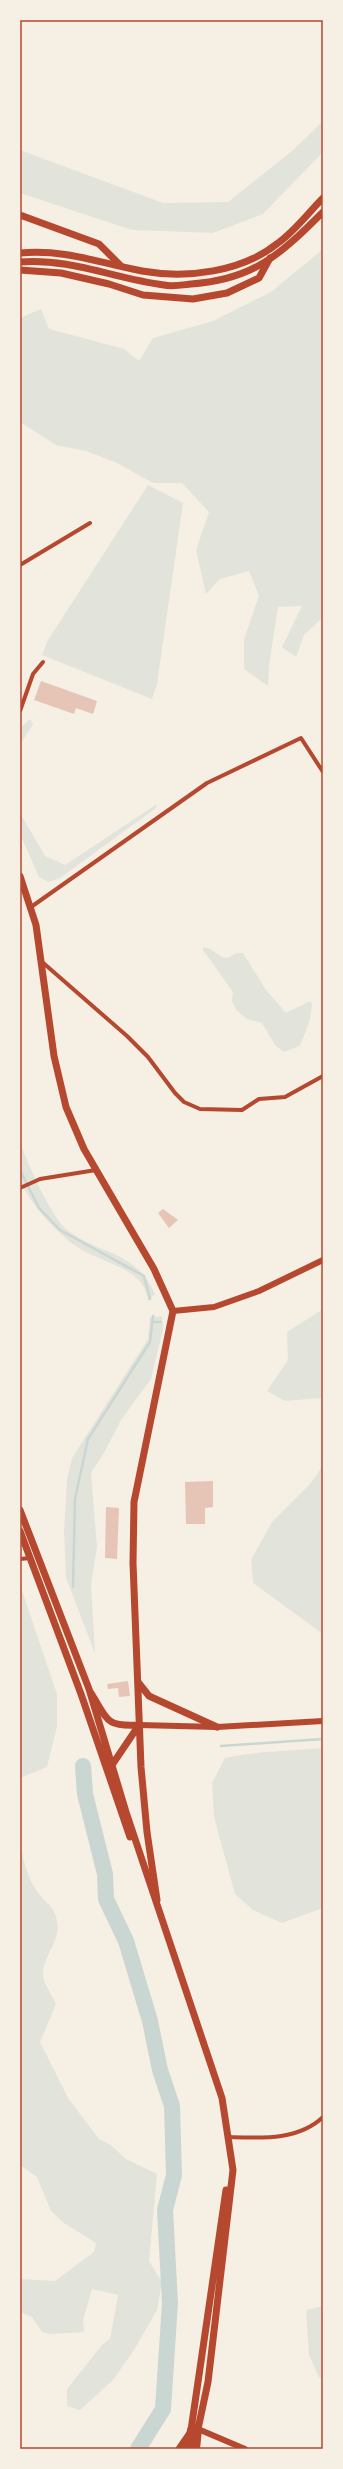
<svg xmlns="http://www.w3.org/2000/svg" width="343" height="2469" viewBox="0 0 343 2469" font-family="Helvetica,sans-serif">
<rect width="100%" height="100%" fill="#f6efe4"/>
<path fill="#e2e4dc" d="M 323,121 L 323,152 L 263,214 L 213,233 L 132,230 L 20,193 L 20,150 L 163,203 L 228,202 L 292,151 Z
M 323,249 L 323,617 L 304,635 L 296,657 L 282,647 L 302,606 L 278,607 L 269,666 L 268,686 L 244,669 L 244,639 L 259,596 L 249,571 L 220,579 L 206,594 L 196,550 L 209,512 L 182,483 L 153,483 L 117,463 L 86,451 L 56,445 L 20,422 L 20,318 L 41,309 L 49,329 L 124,349 L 139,361 L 153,338 L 213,321 L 271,292 Z
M 148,485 L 183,503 L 157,684 L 152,699 L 42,655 L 48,640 Z
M 30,719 L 33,725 L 20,744 L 20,728 Z
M 157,804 L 156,808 L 60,878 L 49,882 L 39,877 L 20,834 L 20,813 L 45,856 L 65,865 Z
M 203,947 C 214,948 217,957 227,958 L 237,953 L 243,953 L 266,990 L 286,1013 L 310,1001 L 312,1004 L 310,1020 L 300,1046 L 284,1052 L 275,1045 L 262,1023 L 247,1019 L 236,1010 L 232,1001 L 233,992 L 203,950 Z
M 20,1143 C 28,1163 50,1215 66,1229 C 99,1256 134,1248 155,1294 L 148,1301 C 145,1267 100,1263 77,1247 C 58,1234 27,1201 20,1180 C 17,1169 20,1154 20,1143 Z
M 323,1309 L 323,1398 L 285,1401 L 267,1391 L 288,1360 L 287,1332 Z
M 162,1316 L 163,1329 L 151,1379 L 121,1420 L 105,1451 L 91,1473 L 97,1547 L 91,1584 L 95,1653 L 66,1578 L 64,1531 L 67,1479 L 72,1458 L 148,1339 L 150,1317 Z
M 323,1465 L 323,1634 L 253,1583 L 251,1560 L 272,1522 L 311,1483 Z
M 20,1585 L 57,1694 L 57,1727 L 47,1767 L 20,1778 Z
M 323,1748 L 323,1908 L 282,1923 L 253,1910 L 235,1894 L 214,1817 L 212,1783 L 225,1758 C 256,1751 290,1751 323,1748 Z
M 20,1845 C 24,1862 28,1879 38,1893 C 43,1900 51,1905 54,1912 C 66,1937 45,1950 43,1973 C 42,1981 52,1995 56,2004 L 40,2042 L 68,2098 L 99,2139 L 111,2145 L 126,2159 L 157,2174 L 149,2261 L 162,2282 L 157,2310 L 134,2350 L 113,2380 L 80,2410 L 67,2406 L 67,2389 L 102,2345 L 110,2339 L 118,2295 L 92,2289 L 83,2320 L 84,2332 L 51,2334 L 42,2332 L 32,2317 L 20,2312 L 20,2279 L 55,2281 L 94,2252 L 96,2243 L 64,2223 L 51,2211 L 37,2177 L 20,2165 Z
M 323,2306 L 323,2379 L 319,2377 L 309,2355 L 306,2310 Z"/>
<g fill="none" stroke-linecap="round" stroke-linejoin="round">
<path stroke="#c9d6d2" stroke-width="2.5" d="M 20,1170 L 39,1208 L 60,1230 L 144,1276 L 150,1299
M 154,1322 L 161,1322
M 73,1587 L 75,1499 L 88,1439 L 150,1342 L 153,1316
M 221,1746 L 323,1739"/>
<path stroke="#c9d6d2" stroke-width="16" d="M 83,1766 L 85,1794 L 105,1874 L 106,1899 L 126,1941 L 150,2021 L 160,2070 L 172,2106 L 174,2175 L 165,2210 L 170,2303 L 163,2409 L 138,2449"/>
</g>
<path fill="#e6c5b7" d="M 41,681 L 97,701 L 93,714 L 76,708 L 74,714 L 34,700 Z
M 163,1209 L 178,1220 L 169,1228 L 158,1213 Z
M 213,1481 L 213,1507 L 205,1508 L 205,1524 L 186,1524 L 185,1482 Z
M 106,1507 L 119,1508 L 117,1559 L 105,1558 Z
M 128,1681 L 130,1696 L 119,1697 L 118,1688 L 108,1689 L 107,1684 Z"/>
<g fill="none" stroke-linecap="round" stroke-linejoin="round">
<path stroke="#b5482f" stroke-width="4" d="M 20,565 L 90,523
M 20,711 L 33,674 L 43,662
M 31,907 L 207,783 L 301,738 L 323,772
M 41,961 L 127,1036 L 148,1057 L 175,1093 L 184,1102 L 200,1109 L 242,1110 L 259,1099 L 285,1097 L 323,1076
M 20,1188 L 40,1179 L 96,1170
M 20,1559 L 30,1558
M 228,2137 C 260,2138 298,2141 323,2117"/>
<path stroke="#b5482f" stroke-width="6" d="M 173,1311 L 214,1307 L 259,1291 L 323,1260
M 139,1725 L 217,1727 L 323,1721
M 198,2429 L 245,2449"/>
<path stroke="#b5482f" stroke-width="7" d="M 20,215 L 99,244 L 120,265
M 20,270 L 61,273 L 109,284 L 143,295 L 193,299 L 227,293 L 259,278 L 270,258
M 20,876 L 36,925 L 54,1056 L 66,1107 L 84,1149 L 154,1269 L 173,1311 L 134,1502 L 133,1563 L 141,1767 L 147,1832 L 157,1900
M 138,1682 L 149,1696 L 217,1727
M 91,1693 C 108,1720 105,1727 139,1725
M 107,1767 L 112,1765 L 139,1725
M 179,2449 L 190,2433"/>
<path stroke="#b5482f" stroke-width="7" d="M 20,253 C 67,249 98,263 142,271 C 187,279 242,272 278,243 C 295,231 309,212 323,198
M 20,262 C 71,258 115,279 164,285 C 172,287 182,285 191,284 C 253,280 281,254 323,212
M 20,1510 L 89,1689 L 126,1812 L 222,2098 L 233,2170 L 208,2382 L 198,2429
M 20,1531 L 81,1694 L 130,1837
M 191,2430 L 226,2190"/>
<path stroke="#b5482f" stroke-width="8" d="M 188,2449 L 191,2430
M 196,2449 L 198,2429"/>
</g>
<rect width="343" height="2469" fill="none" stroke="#f6efe4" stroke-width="42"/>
<rect x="21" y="21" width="301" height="2427" fill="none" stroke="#b5482f" stroke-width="1.5"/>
</svg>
